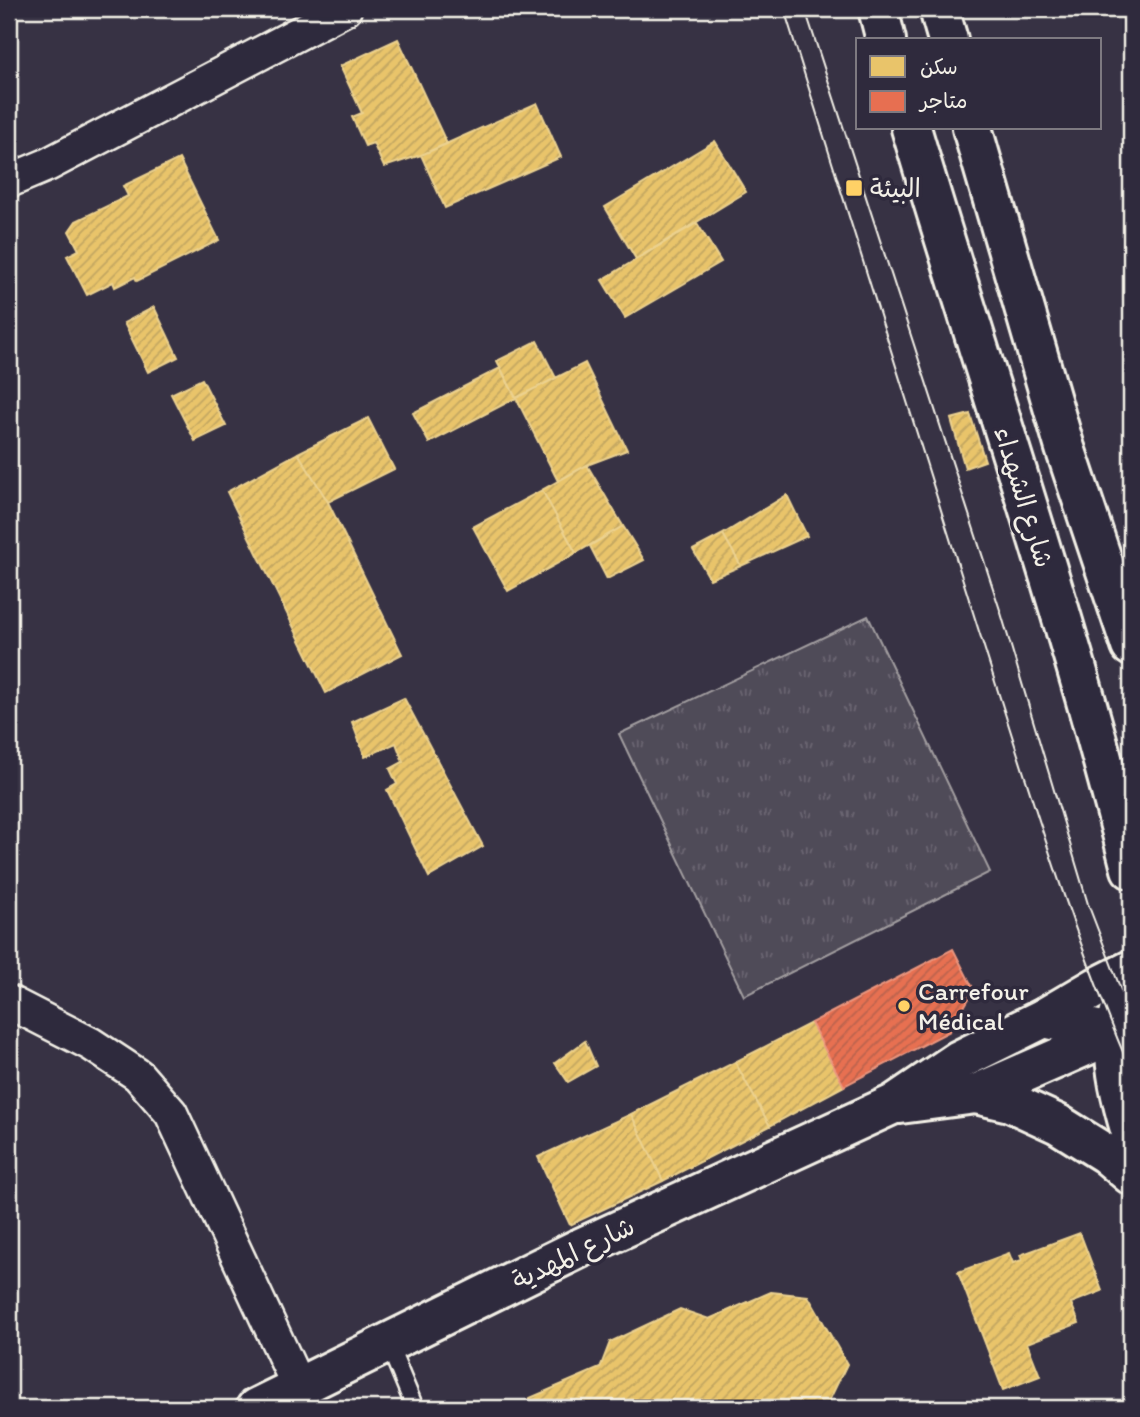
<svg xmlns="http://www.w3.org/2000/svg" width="1140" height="1417" viewBox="0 0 1140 1417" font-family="Itim,'Playpen Sans Arabic',sans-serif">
<defs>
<pattern id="grass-tufts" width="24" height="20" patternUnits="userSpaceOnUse" patternTransform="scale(1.75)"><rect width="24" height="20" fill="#504b59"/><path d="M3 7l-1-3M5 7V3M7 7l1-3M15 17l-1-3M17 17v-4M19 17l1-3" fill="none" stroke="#6a6571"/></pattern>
<pattern id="homes-hatch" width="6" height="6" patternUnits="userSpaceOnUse" patternTransform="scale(1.75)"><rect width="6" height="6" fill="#e9c46a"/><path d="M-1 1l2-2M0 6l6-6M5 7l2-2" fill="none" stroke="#c1a561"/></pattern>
<pattern id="shops-hatch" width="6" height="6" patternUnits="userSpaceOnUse" patternTransform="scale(1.75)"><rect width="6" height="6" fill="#e76f51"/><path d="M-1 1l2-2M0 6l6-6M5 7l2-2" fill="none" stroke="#b8634e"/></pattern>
</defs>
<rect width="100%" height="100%" fill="#373244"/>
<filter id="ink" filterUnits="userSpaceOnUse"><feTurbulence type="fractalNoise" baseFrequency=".0143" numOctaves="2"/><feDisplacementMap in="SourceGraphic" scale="14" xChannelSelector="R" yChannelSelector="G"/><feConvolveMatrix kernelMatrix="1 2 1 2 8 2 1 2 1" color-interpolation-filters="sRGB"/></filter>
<g filter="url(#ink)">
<path fill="url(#grass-tufts)" stroke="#a29ea0" stroke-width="2" d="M 868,616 L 990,872 L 744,996 L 619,734 Z"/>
<path fill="url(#homes-hatch)" stroke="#ecd290" stroke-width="2" d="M 398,39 L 447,144 L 421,155 L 384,167 L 373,143 L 365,146 L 352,117 L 362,113 L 340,66 Z
M 537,103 L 561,157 L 445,208 L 421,155 Z
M 715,141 L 746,192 L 636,259 L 605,207 Z
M 179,159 L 219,240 L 137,281 L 135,277 L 115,287 L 113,282 L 87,295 L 67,256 L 79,250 L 69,231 L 76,221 L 128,196 L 123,186 Z
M 697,223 L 721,262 L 625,318 L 602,280 Z
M 154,307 L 178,357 L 148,372 L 124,323 Z
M 537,341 L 556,378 L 516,398 L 497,361 Z
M 585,363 L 627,450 L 587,465 L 558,481 L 516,398 Z
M 500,368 L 516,398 L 429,443 L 413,413 Z
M 202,379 L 226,426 L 195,441 L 171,394 Z
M 970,414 L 985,461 L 965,468 L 951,419 Z
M 368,418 L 394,469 L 328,502 L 298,453 Z
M 298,453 L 328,502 L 402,654 L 326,693 L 227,492 Z
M 587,465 L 623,526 L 576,553 L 542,490 Z
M 542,490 L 576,553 L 508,591 L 473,527 Z
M 787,495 L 807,536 L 741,566 L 723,534 Z
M 623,526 L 644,560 L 607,579 L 590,546 Z
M 723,534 L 741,566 L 710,579 L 693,550 Z
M 404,698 L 483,846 L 429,877 L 387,790 L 397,784 L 390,769 L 403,762 L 396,743 L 365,757 L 352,722 Z
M 811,1023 L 844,1086 L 770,1126 L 735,1062 Z
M 585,1041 L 596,1066 L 568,1082 L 555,1063 Z
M 735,1062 L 770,1126 L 663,1181 L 631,1114 Z
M 631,1114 L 663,1181 L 570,1225 L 538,1157 Z
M 1080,1233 L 1102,1291 L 1071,1303 L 1079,1323 L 1027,1343 L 1040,1376 L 1003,1390 L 958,1272 L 1009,1253 L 1013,1263 L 1022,1260 L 1020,1255 Z
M 771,1292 L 808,1296 L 847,1364 L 828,1403 L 817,1408 L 526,1408 L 530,1398 L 600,1368 L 610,1342 L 680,1309 L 709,1319 Z"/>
<path fill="url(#shops-hatch)" stroke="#eb967e" stroke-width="2" d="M 953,949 L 974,990 L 950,1031 L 844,1086 L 811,1023 Z"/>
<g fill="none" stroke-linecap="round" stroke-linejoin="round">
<g stroke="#f4f1e8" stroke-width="21">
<path id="service" d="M 388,1343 L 415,1408"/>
</g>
<g stroke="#f4f1e8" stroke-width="37">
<path id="minor" d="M 9,181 L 47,165 L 345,9
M 9,1002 L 91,1044 L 138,1075 L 171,1113 L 299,1388"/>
</g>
<g stroke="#f4f1e8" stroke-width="44">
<path id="tertiary" d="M 900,1104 L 976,1094 L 1131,1026
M 256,1408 L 578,1249 L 894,1104 L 959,1060 L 1044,1018 L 1097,987 L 1131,970"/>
</g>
<g stroke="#f4f1e8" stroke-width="44">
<path id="secondary" d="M 878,9 L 886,40
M 939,9 L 948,40
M 911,128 C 984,375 1069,619 1131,869
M 972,128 L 1065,448 L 1131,646
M 1131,983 C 1125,999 1116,1018 1115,1036 C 1113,1068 1122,1102 1131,1133
M 1044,1018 L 1115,1034 L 1131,1035
M 976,1094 L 1010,1102 L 1058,1124 L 1106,1154 L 1131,1175"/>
</g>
<use href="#service" stroke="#2f2a3d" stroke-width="16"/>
<use href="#minor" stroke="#2f2a3d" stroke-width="32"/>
<use href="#tertiary" stroke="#2f2a3d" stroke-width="38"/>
<use href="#secondary" stroke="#2f2a3d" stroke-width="38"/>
<path stroke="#f4f1e8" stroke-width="2" d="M 784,9 C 847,215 912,420 977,625 C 1025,775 1069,927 1131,1071
M 805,9 L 1001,613 L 1088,904 L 1131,1016"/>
</g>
</g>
<g fill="#ffd166" stroke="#2f2a3d" stroke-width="2.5">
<rect x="845" y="179" width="18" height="18" rx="3.5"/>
<circle cx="904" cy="1006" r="7"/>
</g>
<g text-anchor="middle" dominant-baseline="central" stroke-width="7" stroke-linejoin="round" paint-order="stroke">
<g font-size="26" fill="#f4f1e8" stroke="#2f2a3d" text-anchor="start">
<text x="870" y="188">البيئة</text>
<text x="918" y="991">Carrefour<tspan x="918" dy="30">Médical</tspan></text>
</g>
<g font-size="26" fill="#f4f1e8" stroke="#2f2a3d">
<text transform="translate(1024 497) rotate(73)">شارع الشهداء</text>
<text transform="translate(573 1253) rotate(-26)">شارع المهدية</text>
</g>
</g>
<rect width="1140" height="1417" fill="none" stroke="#2f2a3d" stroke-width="35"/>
<rect x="18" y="18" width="1105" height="1382" fill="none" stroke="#f4f1e8" stroke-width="2.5" filter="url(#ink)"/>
<rect x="856" y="38" width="245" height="91" fill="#2f2a3d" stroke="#7e7a81" stroke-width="2"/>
<rect x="870" y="56" width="35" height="21" fill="#e9c46a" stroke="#7e7a81" stroke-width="2"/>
<text x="920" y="74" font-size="21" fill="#f4f1e8">سكن</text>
<rect x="870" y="91" width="35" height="21" fill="#e76f51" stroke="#7e7a81" stroke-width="2"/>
<text x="920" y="108" font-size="21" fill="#f4f1e8">متاجر</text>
</svg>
